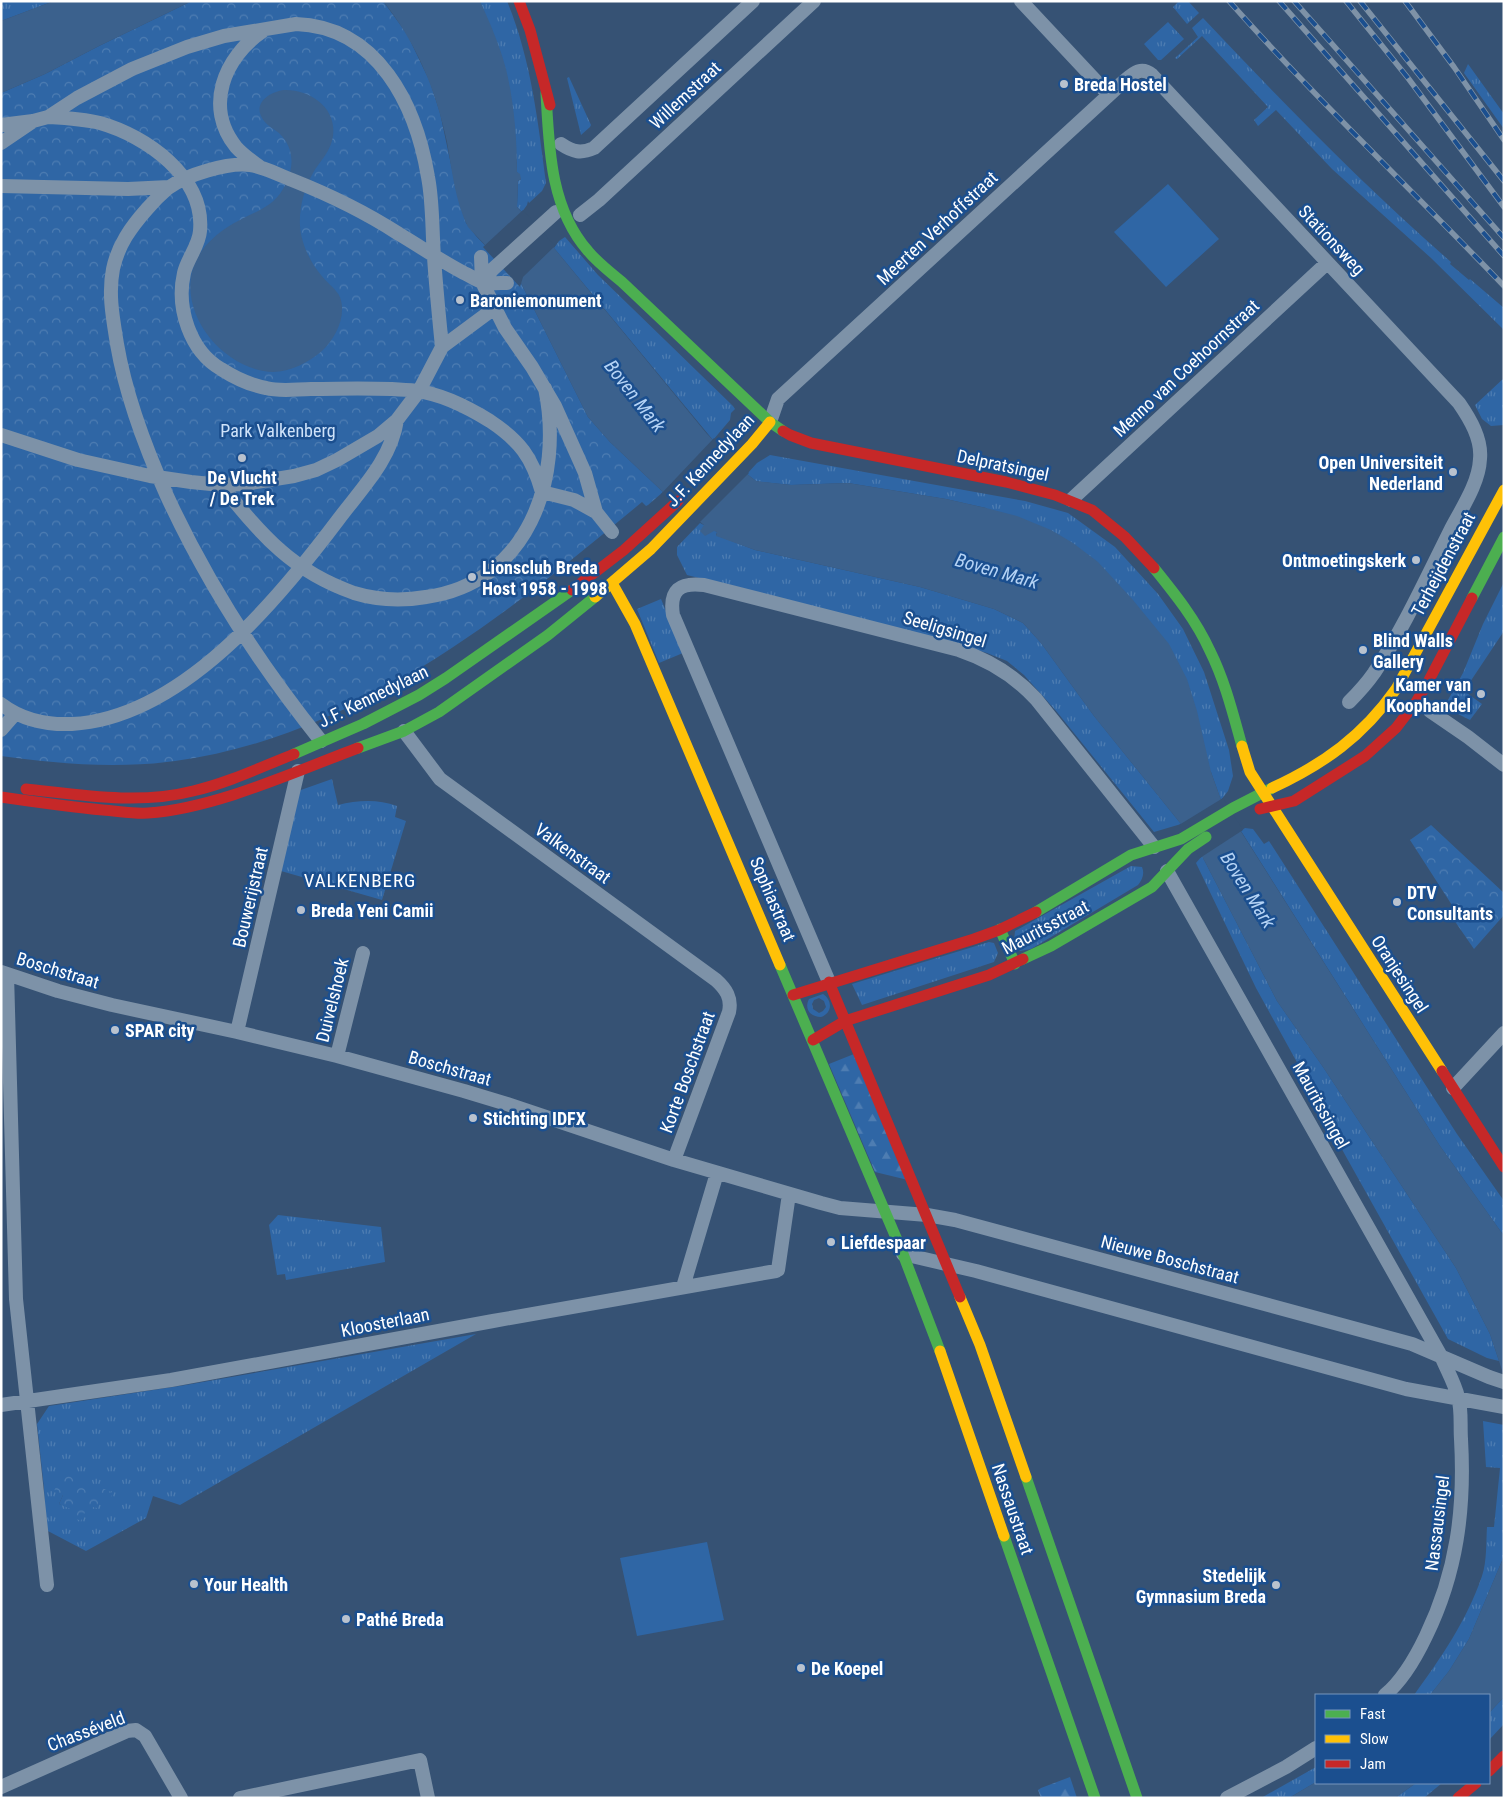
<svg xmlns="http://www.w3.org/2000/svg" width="1505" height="1799" viewBox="0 0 1505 1799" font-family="'Roboto Condensed',sans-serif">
<defs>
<pattern id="grass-tufts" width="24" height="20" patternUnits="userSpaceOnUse" patternTransform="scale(1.25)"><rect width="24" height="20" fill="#2f66a5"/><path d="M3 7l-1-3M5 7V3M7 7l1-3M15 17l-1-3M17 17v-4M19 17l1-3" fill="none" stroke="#4e7db2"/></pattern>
<pattern id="forest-firs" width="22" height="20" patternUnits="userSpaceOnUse" patternTransform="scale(1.25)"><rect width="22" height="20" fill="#2f66a5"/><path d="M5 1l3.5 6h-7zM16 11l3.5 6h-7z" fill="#4e7db2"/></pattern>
<pattern id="park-crowns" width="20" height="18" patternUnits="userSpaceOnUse" patternTransform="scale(1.25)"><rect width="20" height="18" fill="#2f66a5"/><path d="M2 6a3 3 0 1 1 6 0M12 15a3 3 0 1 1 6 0" fill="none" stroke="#4e7db2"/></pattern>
</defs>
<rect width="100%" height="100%" fill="#365274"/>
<path fill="url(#grass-tufts)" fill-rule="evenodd" d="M 1,1 L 54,1 L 1,21 Z
M 480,1 L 507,1 C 531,59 538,121 546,183 L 542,191 L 529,203 L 528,201 L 527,205 L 522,212 L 517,207 L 518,181 L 521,179 L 517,172 L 517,163 Z
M 1179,1 L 1188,1 L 1199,13 L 1187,24 L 1173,7 Z
M 1203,18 C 1283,103 1363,185 1451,262 L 1450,264 L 1469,280 L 1470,279 L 1504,308 L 1504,330 L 1431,258 L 1332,169 L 1276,110 L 1258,126 L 1254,120 L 1268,107 L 1202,36 L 1177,59 L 1175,58 L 1198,37 L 1192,28 Z
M 1168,22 L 1184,39 L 1161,60 L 1158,60 L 1144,44 Z
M 1468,64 L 1504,114 L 1504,129 L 1464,73 Z
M 569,77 L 591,125 L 590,127 L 581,135 L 567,78 Z
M 565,237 L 598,275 L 733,406 L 735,409 L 731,413 L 730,420 L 713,440 L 554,248 L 559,241 Z
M 1504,378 L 1504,425 L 1491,426 L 1482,419 L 1475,405 Z
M 770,455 L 1025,501 L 1068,513 L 1115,547 L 1158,594 L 1183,629 L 1204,672 L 1229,750 L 1233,776 L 1228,791 L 1221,800 L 1211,772 L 986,508 L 946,499 L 848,483 L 791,485 L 761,482 L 756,481 L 747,474 L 757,463 Z
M 700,523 L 717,532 L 716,535 L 755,550 L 920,587 L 994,609 L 1023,623 L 1041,643 L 1094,716 L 1181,824 L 1154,832 L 1057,712 L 1024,675 L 1007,661 L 987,653 L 943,640 L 687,575 L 677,555 L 677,547 Z
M 1504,582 L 1504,631 L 1464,691 L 1482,704 L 1470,720 L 1444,707 L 1463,673 L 1483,624 Z
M 661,599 L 683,653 L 659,663 L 637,609 Z
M 332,779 L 338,805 C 358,800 378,799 397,806 L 395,817 L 406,821 L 382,900 L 281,871 L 298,791 Z
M 1245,828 L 1253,829 L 1264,844 L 1269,841 L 1457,1134 L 1504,1201 L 1504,1236 L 1440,1146 L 1241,831 Z
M 1202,856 L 1277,1001 L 1323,1067 L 1456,1268 L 1490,1334 L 1499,1361 L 1487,1358 L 1448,1339 L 1344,1153 L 1304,1075 L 1256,988 L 1196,863 Z
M 1131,866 L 1142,867 C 1145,874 1142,880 1138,885 L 1031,949 L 1020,951 L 1014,941 L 1015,931 Z
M 989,942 L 994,943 L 998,953 L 994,962 L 862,1005 L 852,984 Z
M 823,994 C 833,1001 832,1013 821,1017 C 810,1017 804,1009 809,999 ZM 819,998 L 824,1001 L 826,1007 L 823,1011 L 819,1013 L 813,1009 L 812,1004 L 814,1000 Z
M 278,1215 L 381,1227 L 385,1262 L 286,1280 L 285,1274 L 277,1275 L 269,1225 Z
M 476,1334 L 180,1505 L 153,1496 L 146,1518 L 86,1551 L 46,1530 L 44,1488 L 37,1424 L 49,1406 L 186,1385 ZM 112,1493 L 85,1512 L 59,1504 L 63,1495 Z
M 1483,1421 L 1504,1425 L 1504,1556 L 1469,1639 L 1449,1671 L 1430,1695 L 1414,1695 C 1441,1658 1467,1620 1482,1576 C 1487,1561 1486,1542 1487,1527 L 1494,1527 L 1500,1468 L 1486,1467 Z
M 1504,1697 L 1504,1724 L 1489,1740 L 1489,1713 Z
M 1316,1767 L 1316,1782 L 1289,1798 L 1261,1798 Z
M 1416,1783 L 1442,1783 L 1424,1798 L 1395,1798 Z"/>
<path fill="url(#forest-firs)" d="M 854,1054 L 908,1180 L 875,1172 L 829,1064 Z
M 1070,1777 L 1077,1798 L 1041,1798 L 1038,1790 L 1041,1788 Z"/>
<path fill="url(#park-crowns)" d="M 192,1 L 383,1 L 407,34 L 430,82 L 440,113 L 456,188 L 466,223 L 476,236 L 521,283 L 588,417 L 610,442 L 663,492 L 648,505 L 646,506 L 642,502 C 505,616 357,736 175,761 C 117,769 59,764 1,756 L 1,93 L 45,74 L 99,46 Z
M 1431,825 L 1504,893 L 1504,915 L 1474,949 L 1454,920 L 1459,916 L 1410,840 Z
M 62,1474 L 74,1475 L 113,1493 L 107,1505 L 100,1502 L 97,1508 L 93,1507 L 90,1514 L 85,1512 L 81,1521 L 70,1516 L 73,1510 L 59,1504 L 63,1495 L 54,1491 Z"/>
<path fill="#2f66a5" d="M 1168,184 L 1219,239 L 1166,287 L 1114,232 Z
M 707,1542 L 724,1620 L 637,1636 L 620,1558 Z"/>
<path fill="#3b618d" d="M 54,1 L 192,1 L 99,46 L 45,74 L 1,93 L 1,21 Z
M 383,1 L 480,1 C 490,23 500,46 506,69 C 514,102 517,138 517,172 L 520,174 L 521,179 L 518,181 L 517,207 L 554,248 L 707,434 L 747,474 L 756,481 L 791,485 L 848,483 L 946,499 L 986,508 L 1017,516 L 1051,530 L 1073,543 L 1098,562 L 1133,600 L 1169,644 L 1187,679 L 1197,711 L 1211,772 L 1221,800 L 1440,1146 L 1504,1236 L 1504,1376 L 1490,1334 L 1456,1268 L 1323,1067 L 1277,1001 L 1202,856 L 1181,824 L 1094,716 L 1041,643 L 1023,623 L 994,609 L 920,587 L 755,550 L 716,536 L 717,532 L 714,531 L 705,536 L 700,531 L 704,525 L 663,492 L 610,442 L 588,417 L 521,283 L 468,227 C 455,201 452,170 447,142 C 436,90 416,42 383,1 Z
M 284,90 C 313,89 342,112 331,144 C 327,155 318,164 313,173 C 304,189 299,208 300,226 C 301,243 310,262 321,275 C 326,282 334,287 339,295 C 348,314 336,338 322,351 C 309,362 290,372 273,372 C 221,370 172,308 197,258 C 207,241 222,229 240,220 C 256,211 273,207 283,189 C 294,171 296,149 279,133 C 274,129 268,126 264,121 C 251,104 269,92 284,90 Z
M 1504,1556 L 1504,1697 L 1489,1713 L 1489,1695 L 1430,1695 L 1449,1671 L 1469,1639 Z
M 1316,1782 L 1316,1783 L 1416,1783 L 1395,1798 L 1289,1798 Z"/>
<path fill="#365274" d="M 523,210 L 555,246 L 523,277 L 520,287 L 483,247 Z
M 714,438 L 749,473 L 698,524 L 661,494 Z
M 1223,798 L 1243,830 L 1200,858 L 1179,825 Z"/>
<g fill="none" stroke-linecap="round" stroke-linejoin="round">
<path stroke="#7d92a8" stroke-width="14" d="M 1021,1 L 1109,95
M 48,117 C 65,118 83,119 100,123 C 146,136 205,177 200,231 C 199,246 187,259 184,273 C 176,308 190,351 221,369 C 235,378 250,385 266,388 C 281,392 297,389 311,389 C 346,389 382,387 417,391 C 441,394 469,408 490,421 C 520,441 532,457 542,492 L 574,500 L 596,512
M 1,125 L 33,121 L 48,117 L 77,98 L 132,69 L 187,47 L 224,36 L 296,24 C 378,27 416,105 428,177 C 433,203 432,230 434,257 C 436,287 439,317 442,347
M 1,143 L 32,122
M 561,144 C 573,152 581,154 594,148 L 753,1
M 260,167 C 252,161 243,155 236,147 C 204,107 224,57 263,31
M 1,186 L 128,189 L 169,187
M 580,215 L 599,200 L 814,1
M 481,257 L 482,282 L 505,328 L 532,367 L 555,406 L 585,473 L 596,512 L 612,532
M 482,282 L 493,269 L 556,212
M 770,422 L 778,399 L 1122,83 C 1132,75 1140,65 1152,75 L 1459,403 C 1470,419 1482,439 1480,459 C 1479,483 1462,508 1451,529 C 1427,577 1404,628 1374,673 C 1367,683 1358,693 1349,702
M 1,435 L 78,460 L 150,476 L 191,482 L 221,485 L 245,484 L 294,476 L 316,470 L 337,460 L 378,436 L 397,420 L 419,391 L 442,347 L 496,307
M 221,485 C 262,535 291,571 354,593 C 377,600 402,601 426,597 C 528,583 564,479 545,388
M 1071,500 L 1327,263
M 1,704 C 22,720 46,725 72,724 C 181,718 277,601 338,520 C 361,489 391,460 397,420
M 1430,711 L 1468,737 L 1504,765
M 1,730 L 15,714
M 404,731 L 440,779 L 716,980 C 726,989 732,998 729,1012 L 674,1160
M 321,741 C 260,665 208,585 167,496 C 145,447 126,397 117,344 C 113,319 108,294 113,269 C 118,245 131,227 147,209 C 153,202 161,194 168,188 C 186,175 228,162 250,165 C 264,167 279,175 292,180 C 330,195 365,212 399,234 C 421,247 441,261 464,273 C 469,275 476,280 482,282 C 489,284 499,283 507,283
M 1167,871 L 1442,1358 C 1447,1370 1455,1384 1458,1397 C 1462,1409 1460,1426 1461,1439 C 1465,1509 1457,1572 1426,1636 C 1416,1657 1403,1680 1385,1695
M 1,972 L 58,991 L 112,1005 L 237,1032 L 337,1056 L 464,1091 L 507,1104 L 674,1160 L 821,1203 L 840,1208 L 927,1215 L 955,1220 L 1412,1344 L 1489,1377 L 1504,1382
M 7,974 L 16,1299 L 47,1585
M 829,982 L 673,615 C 669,590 680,582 704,585 L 959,650 C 989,660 1014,675 1036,699 L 1154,847
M 237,1032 L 298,771
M 337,1056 L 363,953
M 1453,1088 L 1504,1033
M 903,1254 L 976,1271 L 1406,1389 L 1504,1407
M 778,1270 L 789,1194
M 683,1287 L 717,1173
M 1,1405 L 171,1380 L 493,1321 L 776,1271
M 1,1787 L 127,1731 L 136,1730 L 145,1736 L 181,1798
M 240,1798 L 420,1760 L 428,1798
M 1227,1798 L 1286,1767 L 1316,1748"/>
<path stroke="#4caf50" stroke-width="11" d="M 546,93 C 549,147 550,208 588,251 C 598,263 610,272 622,282 L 770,422 L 783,431
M 1154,568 C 1175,594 1196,620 1210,651 C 1225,681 1233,714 1242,746
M 1472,598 L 1504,537
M 358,748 L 404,731 L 439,712 L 548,635 L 595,597
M 294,754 L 363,724 L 419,695 L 446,678 L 572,590
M 1036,912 L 1131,855 L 1181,839 L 1233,808 L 1272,788
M 1000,929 L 1015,964
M 1023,959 L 1051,946 L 1152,887 L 1188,849 L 1206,837
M 780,965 L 903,1254 L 940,1351
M 1026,1477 L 1137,1798
M 1004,1536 L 1095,1798"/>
<path stroke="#ffc107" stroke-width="11" d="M 612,583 L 635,624 L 780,965
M 595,597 L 651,549 L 752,444 L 770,422
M 1242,746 L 1250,772 L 1442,1071
M 1272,788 C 1324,764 1363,736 1396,689 L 1504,490
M 960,1297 L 980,1345 L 1026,1477
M 940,1351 L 1004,1536"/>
<path stroke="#c62828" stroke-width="11" d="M 519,1 L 530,30 L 550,105
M 783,431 L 790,435 L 811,443 L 1006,482 L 1055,495 L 1092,510 L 1125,537 L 1154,568
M 572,590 L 624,550 L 678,501
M 26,789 C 81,795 139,805 193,791 C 228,783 261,767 294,754
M 1,797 C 35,802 69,807 103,810 C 118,811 133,814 148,813 C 216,808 294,772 358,748
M 1260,809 L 1294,801 L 1365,756 L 1396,728 L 1416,702 L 1427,684 L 1472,598
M 829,982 L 960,1297
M 793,995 L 974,939 L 999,930 L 1036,912
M 813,1040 L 845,1021 L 989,975 L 1023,959
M 1442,1071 L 1504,1167
M 1489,1771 L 1504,1756
M 1458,1798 L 1476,1783"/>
<g stroke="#7e92a7" stroke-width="5.5">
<path id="rail" d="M 1229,1 C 1317,100 1413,191 1504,286
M 1279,1 L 1504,256
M 1294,1 L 1504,238
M 1346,1 L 1408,78 L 1504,207
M 1360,1 L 1504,181
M 1405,1 L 1454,67 L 1504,140"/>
</g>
<use href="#rail" stroke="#1b4f8f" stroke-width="4" stroke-dasharray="11" stroke-linecap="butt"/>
</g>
<g fill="#b9c2ce" stroke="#1b4f8f" stroke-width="2">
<circle cx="1064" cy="84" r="5"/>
<circle cx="460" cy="300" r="5"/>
<circle cx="242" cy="458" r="5"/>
<circle cx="1453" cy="472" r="5"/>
<circle cx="1416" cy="560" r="5"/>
<circle cx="472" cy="577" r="5"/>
<circle cx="1363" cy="650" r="5"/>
<circle cx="1481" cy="694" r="5"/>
<circle cx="1397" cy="902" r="5"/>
<circle cx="301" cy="910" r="5"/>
<circle cx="115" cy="1030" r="5"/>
<circle cx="473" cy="1118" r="5"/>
<circle cx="831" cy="1242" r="5"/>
<circle cx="194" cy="1584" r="5"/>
<circle cx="1276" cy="1585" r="5"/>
<circle cx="346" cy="1619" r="5"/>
<circle cx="801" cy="1668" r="5"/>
</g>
<g text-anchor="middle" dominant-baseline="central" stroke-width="5" stroke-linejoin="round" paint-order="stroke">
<g font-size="18" font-weight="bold" fill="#fff" stroke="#1b4f8f" text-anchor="start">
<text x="1074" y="84">Breda Hostel</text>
<text x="470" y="300">Baroniemonument</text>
<text x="1443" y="462" text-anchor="end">Open Universiteit<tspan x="1443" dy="21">Nederland</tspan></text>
<text x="242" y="477" text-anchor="middle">De Vlucht<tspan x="242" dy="21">/ De Trek</tspan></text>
<text x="1406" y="560" text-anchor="end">Ontmoetingskerk</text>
<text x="482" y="567">Lionsclub Breda<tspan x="482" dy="21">Host 1958 - 1998</tspan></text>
<text x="1373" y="640">Blind Walls<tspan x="1373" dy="21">Gallery</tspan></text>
<text x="1471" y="684" text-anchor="end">Kamer van<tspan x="1471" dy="21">Koophandel</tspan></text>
<text x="1407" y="892">DTV<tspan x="1407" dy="21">Consultants</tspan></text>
<text x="311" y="910">Breda Yeni Camii</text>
<text x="125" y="1030">SPAR city</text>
<text x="483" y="1118">Stichting IDFX</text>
<text x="841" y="1242">Liefdespaar</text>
<text x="1266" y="1575" text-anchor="end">Stedelijk<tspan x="1266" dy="21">Gymnasium Breda</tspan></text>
<text x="204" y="1584">Your Health</text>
<text x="356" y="1619">Pathé Breda</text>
<text x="811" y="1668">De Koepel</text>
</g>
<g font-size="18" fill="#fff" stroke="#1b4f8f">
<text transform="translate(685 95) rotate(-43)">Willemstraat</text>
<text transform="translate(937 228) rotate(-43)">Meerten Verhoffstraat</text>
<text transform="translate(1332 240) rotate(47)">Stationsweg</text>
<text transform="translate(1186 368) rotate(-43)">Menno van Coehoornstraat</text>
<text transform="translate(710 460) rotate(-47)">J.F. Kennedylaan</text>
<text transform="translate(1003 465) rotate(12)">Delpratsingel</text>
<text transform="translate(1443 564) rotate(-62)">Terheijdenstraat</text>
<text transform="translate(945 629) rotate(17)">Seeligsingel</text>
<text transform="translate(373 696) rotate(-26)">J.F. Kennedylaan</text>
<text transform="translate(573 853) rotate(36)">Valkenstraat</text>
<text transform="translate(250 897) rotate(-77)">Bouwerijstraat</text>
<text transform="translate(773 899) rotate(67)">Sophiastraat</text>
<text transform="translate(1045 927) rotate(-28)">Mauritsstraat</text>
<text transform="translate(58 970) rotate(17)">Boschstraat</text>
<text transform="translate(1400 974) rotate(57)">Oranjesingel</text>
<text transform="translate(332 1000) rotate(-76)">Duivelshoek</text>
<text transform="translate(450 1068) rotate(16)">Boschstraat</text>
<text transform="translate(687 1072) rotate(-70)">Korte Boschstraat</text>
<text transform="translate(1321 1105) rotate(61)">Mauritssingel</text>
<text transform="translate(1170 1259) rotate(15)">Nieuwe Boschstraat</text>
<text transform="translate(385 1322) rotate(-11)">Kloosterlaan</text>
<text transform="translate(1013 1509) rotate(71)">Nassaustraat</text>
<text transform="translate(1437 1523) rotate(-83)">Nassausingel</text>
<text transform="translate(86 1731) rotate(-21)">Chasséveld</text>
</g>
<g font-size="18" fill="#cfe3fa" stroke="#1b4f8f">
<text x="278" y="430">Park Valkenberg</text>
</g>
<g font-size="19" font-style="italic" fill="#b5d3f5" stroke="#1b4f8f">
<text transform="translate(635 396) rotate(52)">Boven Mark</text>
<text transform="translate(997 571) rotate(16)">Boven Mark</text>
<text transform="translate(1248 890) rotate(58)">Boven Mark</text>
</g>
<g font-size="19" letter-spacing="1" fill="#fff" stroke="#1b4f8f">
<text x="360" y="880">VALKENBERG</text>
</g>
</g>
<rect width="1505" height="1799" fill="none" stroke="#ffffff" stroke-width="5"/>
<rect x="1315" y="1694" width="175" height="90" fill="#1b4f8f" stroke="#7695bc"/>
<rect x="1325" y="1710" width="25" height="8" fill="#4caf50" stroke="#7695bc"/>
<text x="1360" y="1719" font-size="15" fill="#ffffff">Fast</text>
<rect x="1325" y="1735" width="25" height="8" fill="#ffc107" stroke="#7695bc"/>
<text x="1360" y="1744" font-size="15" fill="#ffffff">Slow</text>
<rect x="1325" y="1760" width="25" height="8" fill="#c62828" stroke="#7695bc"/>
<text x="1360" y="1769" font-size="15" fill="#ffffff">Jam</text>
</svg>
